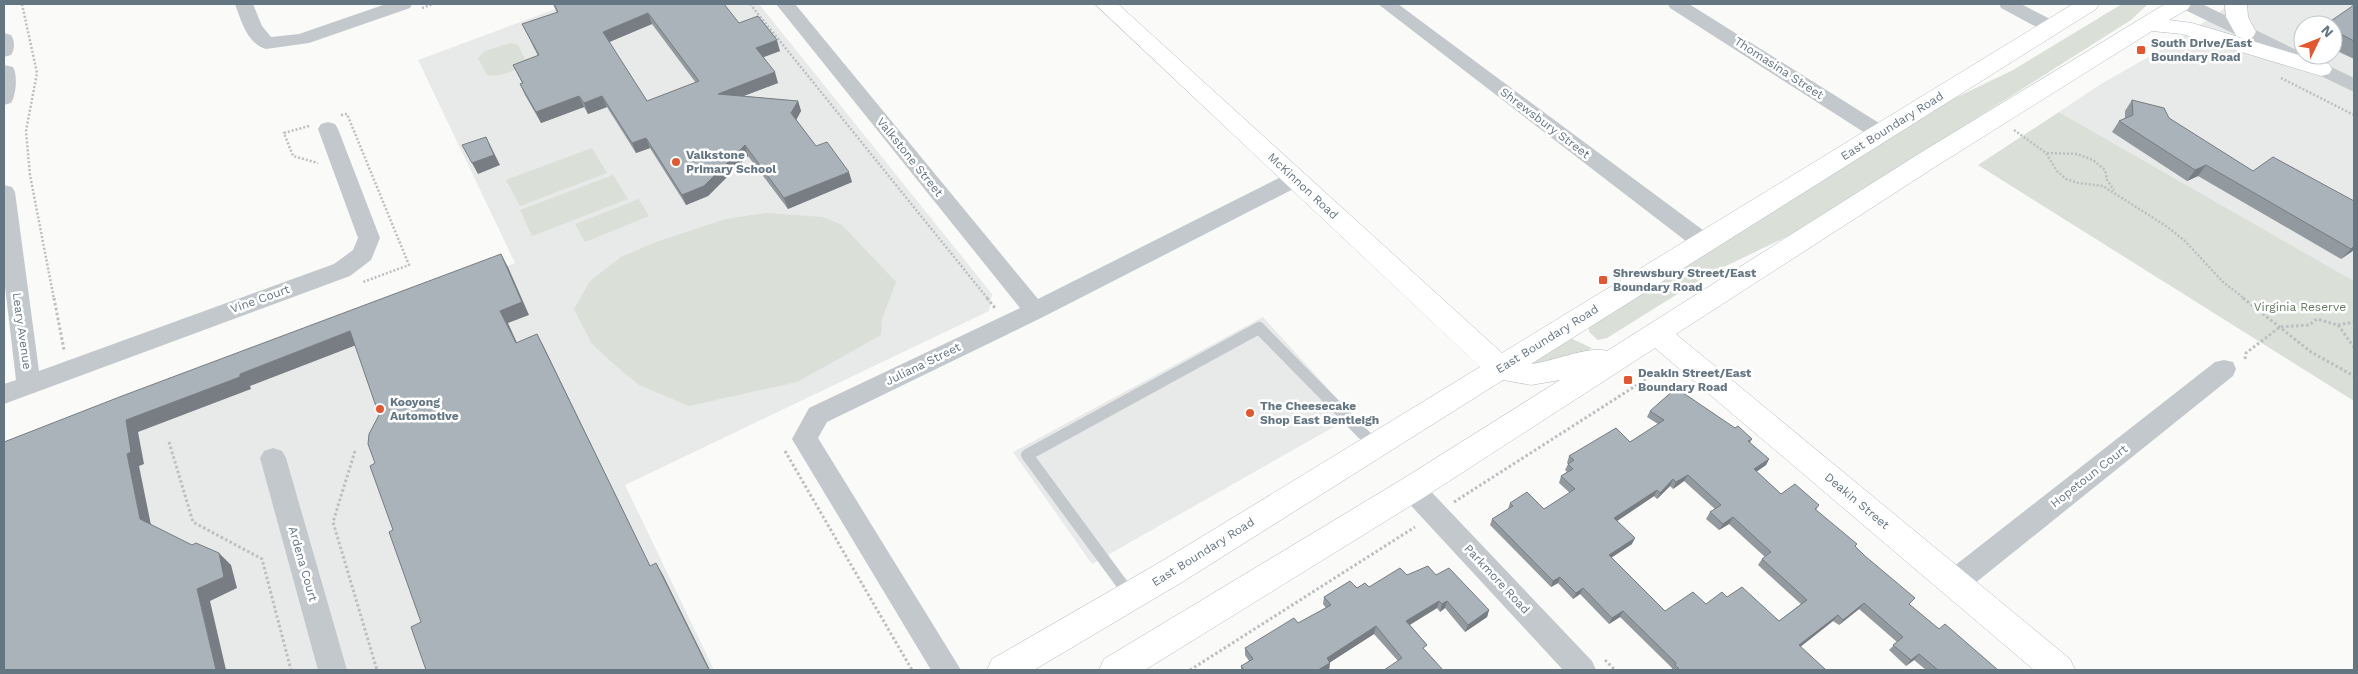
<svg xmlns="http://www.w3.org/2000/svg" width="2358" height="674" viewBox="0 0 2358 674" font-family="'Work Sans',sans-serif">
<rect width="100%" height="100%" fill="#fafaf8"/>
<path fill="#e8e9e9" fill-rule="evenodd" d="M 569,4 L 759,4 L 992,294 L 989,311 L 625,485 L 714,670 L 4,670 L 4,455 L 515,263 L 418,60 Z
M 2231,4 L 2354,4 L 2354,281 L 2059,112 L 2101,84 L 2171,44 ZM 2303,25 L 2333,25 L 2333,55 L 2303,55 Z
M 1263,317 L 1353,416 L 1092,564 L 1013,452 Z"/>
<path fill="#dadfd7" d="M 2122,4 L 2148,4 L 2131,20 L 1797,232 L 1711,273 L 1607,338 L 1598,340 L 1589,332 L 1589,326 L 1951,100 L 2013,70 Z
M 511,43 L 518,45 L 526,61 C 519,71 499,77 487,75 L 478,58 L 485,51 Z
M 2059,112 L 2354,281 L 2354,401 L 1978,165 Z
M 592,148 L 607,173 L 520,206 L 506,180 Z
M 613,175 L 628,199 L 532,236 L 520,210 Z
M 639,199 L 649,216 L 585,242 L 575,224 Z
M 766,213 L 823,217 L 842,225 L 896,282 L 882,319 L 881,335 L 797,382 L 689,406 L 639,385 L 616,366 L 592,344 L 574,309 L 590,281 L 621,257 L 656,242 L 726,219 Z
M 1570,338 L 1592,348 L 1575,358 L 1524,366 Z"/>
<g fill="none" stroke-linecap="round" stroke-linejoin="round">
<g stroke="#b3babf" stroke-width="1">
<path id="secondary" d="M 1095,4 L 1118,4 L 1502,353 L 2073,4 L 2099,4 L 2096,9 L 1531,364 C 1552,362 1590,345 1607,351 L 1920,153 L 2165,4 L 2191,4 L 2188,9 L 2169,20 L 2192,23 L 2329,64 L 2332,69 L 2329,74 L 2321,76 L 2182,34 L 2152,31 L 1938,165 L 1676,334 L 2070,659 L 2075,670 L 2034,670 L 1655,348 L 1423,498 L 1145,670 L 1099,670 L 1104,659 L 1401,480 L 1560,380 L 1531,385 L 1503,380 L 1184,581 L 1034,670 L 987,670 L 992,659 L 1162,561 L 1480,367 Z
M 2225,4 L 2247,4 L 2248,17 L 2256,32 L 2253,37 L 2245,39 L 2237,37 L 2226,17 Z"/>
</g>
<path stroke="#bbbfc2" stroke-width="2.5" stroke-dasharray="2 2" stroke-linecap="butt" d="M 22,4 L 37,73 L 26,131 L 30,175 L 54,299
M 750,4 L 988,299
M 422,8 L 433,4
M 2281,78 L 2354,115
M 341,115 L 347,114 L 409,265 L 363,282
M 309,126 L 284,133 L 293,156 L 318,163
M 2014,130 L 2046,153 L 2057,171 L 2066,179 L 2078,183 L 2103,186 L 2166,226 L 2185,241 L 2223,282 L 2245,299
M 2047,153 L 2077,154 L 2093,160 L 2105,170 L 2107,180 L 2114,190"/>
<path stroke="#bbbfc2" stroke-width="3" stroke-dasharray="2.5 2.5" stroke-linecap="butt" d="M 54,298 L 64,350
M 987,298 L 995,308
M 2243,298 L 2311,352 L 2354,376
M 2338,325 L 2354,322
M 2245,359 L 2246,353 L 2280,327 L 2309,325 L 2317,319 L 2338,325 L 2354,347
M 169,442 L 193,522 L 262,559 L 291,670
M 355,451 L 333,522 L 377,670
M 785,451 L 912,670
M 1454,502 L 1662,369
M 1605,660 L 1615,670
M 1190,670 L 1415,527"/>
<path stroke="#c3c8cc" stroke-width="12" d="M 1130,595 L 1027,455 L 1259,328 L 1375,446"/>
<path fill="#c3c8cc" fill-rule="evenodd" d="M 235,4 L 253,4 L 262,26 L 271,37 L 299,34 L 386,4 L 412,4 L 410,8 L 309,43 L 266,49 C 247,44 241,20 235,4 Z
M 776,4 L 795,4 L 1038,299 L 1287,174 L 1295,172 L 1303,174 L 1306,179 L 1303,184 L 1043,317 L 827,422 L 818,438 L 961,670 L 931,670 L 792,439 L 809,408 L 1020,308 Z
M 1378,4 L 1398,4 L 1711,236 L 1714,242 L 1711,248 L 1703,250 L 1695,248 Z
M 1668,4 L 1689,4 L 1887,128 L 1890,133 L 1887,138 L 1880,140 L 1873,138 L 1670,8 Z
M 1999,4 L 2021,4 L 2058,23 L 2060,27 L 2058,31 L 2051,33 L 2044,31 L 2001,8 Z
M 2179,4 L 2202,4 L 2354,78 L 2354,92 L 2181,8 Z
M 4,33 L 11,35 C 15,41 15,49 11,55 L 4,57 Z
M 4,65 L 13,67 C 18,75 16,96 11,103 L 4,105 Z
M 328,122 L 335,124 L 338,129 L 380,238 L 371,260 L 350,276 L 4,404 L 4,384 L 16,380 L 4,278 L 4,185 L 12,187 L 15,192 L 39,371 L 334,264 L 353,250 L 358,238 L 318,129 L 321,124 Z
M 2224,360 L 2233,362 L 2236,369 L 2233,376 L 1964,592 L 1954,595 L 1944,592 L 1940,583 L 1944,574 L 2215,362 Z
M 273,448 L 282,451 L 286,458 L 347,670 L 318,670 L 260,458 L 264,451 Z
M 1412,478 L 1421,481 L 1592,661 L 1596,670 L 1563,670 L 1403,497 L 1399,489 L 1403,481 Z"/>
<use href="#secondary" fill="#fff" fill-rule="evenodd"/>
</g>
<path fill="#929a9f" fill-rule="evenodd" d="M 553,4 L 739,23 L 780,51 L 763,57 L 778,83 L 744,96 L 798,101 L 801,111 L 796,120 L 816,146 L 852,182 L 788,209 L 748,156 L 708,196 L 686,205 L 650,148 L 636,153 L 607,107 L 588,114 L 584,107 L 541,123 L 525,95 L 520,84 L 522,83 L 513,65 L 538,56 L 522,24 L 557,13 ZM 652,24 L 696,83 L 647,101 L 609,42 Z
M 2354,5 L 2354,59 L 2333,49 L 2333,25 Z
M 2132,100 L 2169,118 L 2354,250 L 2341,259 L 2198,176 L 2187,181 L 2112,132 L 2119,121 L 2125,118 L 2125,111 Z
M 1650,411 L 1735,428 L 1752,439 L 1750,443 L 1769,459 L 1766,465 L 1756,472 L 1781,494 L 1819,505 L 1816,510 L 1855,547 L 1910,605 L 1939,629 L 1997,670 L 1926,670 L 1914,660 L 1906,666 L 1889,650 L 1897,642 L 1859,609 L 1839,625 L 1833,621 L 1800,647 L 1826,670 L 1671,670 L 1672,668 L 1620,617 L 1609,624 L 1580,594 L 1573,599 L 1558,583 L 1551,587 L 1490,525 L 1492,519 L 1508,509 L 1510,503 L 1544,509 L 1570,493 L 1559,483 L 1561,476 L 1567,472 L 1565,470 L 1568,464 L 1567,463 L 1569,456 L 1630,442 L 1658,424 L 1647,417 ZM 1684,481 L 1715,509 L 1710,512 L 1706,519 L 1719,530 L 1729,524 L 1765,557 L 1762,559 L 1758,565 L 1801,604 L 1779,621 L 1727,597 L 1706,604 L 1665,611 L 1611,558 L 1632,544 L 1617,521 L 1654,496 L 1657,499 L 1670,486 L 1673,489 Z
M 1407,575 L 1436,575 L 1489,610 L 1487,617 L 1465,632 L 1445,608 L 1440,612 L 1437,608 L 1410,625 L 1427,645 L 1398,661 L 1374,634 L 1330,662 L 1329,670 L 1241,670 L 1241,666 L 1249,661 L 1245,655 L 1245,648 L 1298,623 L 1326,608 L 1323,604 L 1324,597 L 1357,588 L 1369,587 Z"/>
<path fill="#777d82" d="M 648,13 L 652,24 L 607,43 L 603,32 Z
M 777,40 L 780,51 L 759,59 L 756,48 Z
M 775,72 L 778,83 L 722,104 L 718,94 Z
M 579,96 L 584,107 L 541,123 L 536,112 Z
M 602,96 L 607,107 L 588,114 L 584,103 Z
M 798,101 L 801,111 L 794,124 L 791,113 Z
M 486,137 L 500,165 L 478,174 L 472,163 Z
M 646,138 L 650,148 L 636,153 L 632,143 Z
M 745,145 L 748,156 L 708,196 L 686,205 L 682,195 Z
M 2206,165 L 2198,176 L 2187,181 L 2195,170 Z
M 849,172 L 852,182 L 788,209 L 784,198 Z
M 2354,246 L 2354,250 L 2341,259 Z
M 501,254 L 508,267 L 529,315 L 508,323 L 523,356 L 516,343 L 500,311 Z
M 350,331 L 359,344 L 250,386 L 251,389 L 138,432 L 144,464 L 139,466 L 152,530 L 140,519 L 127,454 L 126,420 L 240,374 Z
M 537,334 L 544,347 L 656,578 L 650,566 Z
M 1769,459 L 1766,465 L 1750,476 L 1754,469 Z
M 1688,475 L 1684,481 L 1673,489 L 1676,482 Z
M 1673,479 L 1670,486 L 1657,499 L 1660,493 Z
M 1657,490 L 1654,496 L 1611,525 L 1614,518 Z
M 1733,517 L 1729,524 L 1719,530 L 1723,524 Z
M 1635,538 L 1632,544 L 1606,561 L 1609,555 Z
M 219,553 L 231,565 L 237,588 L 210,601 L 226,670 L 216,670 L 197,589 Z
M 656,563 L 663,575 L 710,670 L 709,670 Z
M 1560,577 L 1558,583 L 1551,587 L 1553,581 Z
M 1583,588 L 1580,594 L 1573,599 L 1576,593 Z
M 1439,601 L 1437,608 L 1404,628 L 1406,621 Z
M 1447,601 L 1445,608 L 1440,612 L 1442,604 Z
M 1864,603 L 1859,609 L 1839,625 L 1843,620 Z
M 1489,610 L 1487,617 L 1465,632 L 1468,625 Z
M 1623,611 L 1620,617 L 1609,624 L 1612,618 Z
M 1838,615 L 1833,621 L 1795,651 L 1799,645 Z
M 1376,626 L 1374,634 L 1326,665 L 1327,658 Z
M 1919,654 L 1914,660 L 1906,666 L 1911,660 Z
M 1330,663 L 1329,670 L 1318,670 Z"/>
<path fill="#aab3b9" stroke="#777d82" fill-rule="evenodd" d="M 554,4 L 724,4 L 739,23 L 758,16 L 777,40 L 756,48 L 775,72 L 718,94 L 798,101 L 791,113 L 816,146 L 827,142 L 849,172 L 784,198 L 745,145 L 704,186 L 682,195 L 646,138 L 632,143 L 602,96 L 584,103 L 579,96 L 536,112 L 520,84 L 523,83 L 513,65 L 539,55 L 522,24 L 558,12 ZM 648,13 L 699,81 L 647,101 L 603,32 Z
M 2354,5 L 2354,41 L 2333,30 L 2333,25 L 2325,25 Z
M 2132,100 L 2164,108 L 2169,118 L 2253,171 L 2273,157 L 2354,201 L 2354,246 L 2351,249 L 2206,165 L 2195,170 L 2119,121 L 2133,115 Z
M 486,137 L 494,155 L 472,163 L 462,145 Z
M 501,254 L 522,302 L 500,311 L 516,343 L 537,334 L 650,566 L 656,563 L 709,670 L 426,670 L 411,627 L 421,622 L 389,532 L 393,530 L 370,466 L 375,463 L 368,444 L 369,434 L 379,415 L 350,331 L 240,374 L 240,377 L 126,420 L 131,452 L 127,454 L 140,519 L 192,545 L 196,543 L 219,553 L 224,577 L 197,589 L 216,670 L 4,670 L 4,442 L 122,396 Z
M 1676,388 L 1735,428 L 1738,426 L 1752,439 L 1748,441 L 1769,459 L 1754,469 L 1781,494 L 1795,484 L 1819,505 L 1815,509 L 1857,544 L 1855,546 L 1865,556 L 1915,598 L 1909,604 L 1939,629 L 1945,624 L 1998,670 L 1938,670 L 1919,654 L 1911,660 L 1893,645 L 1903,637 L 1864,603 L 1843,620 L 1838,615 L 1799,645 L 1826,670 L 1680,670 L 1675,665 L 1676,663 L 1623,611 L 1612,618 L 1583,588 L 1576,593 L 1560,577 L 1553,581 L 1492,519 L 1513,506 L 1510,503 L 1527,492 L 1544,509 L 1575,489 L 1561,476 L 1573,469 L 1568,464 L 1574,460 L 1569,456 L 1616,428 L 1630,442 L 1664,420 L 1650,411 ZM 1688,475 L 1721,505 L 1710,512 L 1723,524 L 1733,517 L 1771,552 L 1762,559 L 1807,600 L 1779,621 L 1742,587 L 1727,597 L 1722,592 L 1706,604 L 1693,592 L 1665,611 L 1609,555 L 1635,538 L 1614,518 L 1657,490 L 1660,493 L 1673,479 L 1676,482 Z
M 1428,566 L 1436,575 L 1449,568 L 1489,610 L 1468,625 L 1447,601 L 1442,604 L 1439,601 L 1406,621 L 1427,645 L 1423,648 L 1443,670 L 1384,670 L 1402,658 L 1376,626 L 1327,658 L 1330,663 L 1318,670 L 1244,670 L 1241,666 L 1253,659 L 1245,648 L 1294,618 L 1298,623 L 1331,605 L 1324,597 L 1350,581 L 1357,588 L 1365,583 L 1369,587 L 1400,568 L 1407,575 Z"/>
<g fill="#e4572e" stroke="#fff" stroke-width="2">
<rect x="2136" y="45" width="10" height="10" rx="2.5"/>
<circle cx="676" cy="162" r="5"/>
<rect x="1598" y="275" width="10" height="10" rx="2.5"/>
<rect x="1623" y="375" width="10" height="10" rx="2.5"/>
<circle cx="380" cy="409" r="5"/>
<circle cx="1250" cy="413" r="5"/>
</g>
<g text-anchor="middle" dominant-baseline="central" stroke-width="5" stroke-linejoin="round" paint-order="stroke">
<g font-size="12" font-weight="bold" fill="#657683" stroke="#fff" text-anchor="start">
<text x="2151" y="43">South Drive/East<tspan x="2151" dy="14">Boundary Road</tspan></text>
<text x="686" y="155">Valkstone<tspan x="686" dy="14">Primary School</tspan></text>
<text x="1613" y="273">Shrewsbury Street/East<tspan x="1613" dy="14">Boundary Road</tspan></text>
<text x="1638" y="373">Deakin Street/East<tspan x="1638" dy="14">Boundary Road</tspan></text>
<text x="390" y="402">Kooyong<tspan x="390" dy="14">Automotive</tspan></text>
<text x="1260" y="406">The Cheesecake<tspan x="1260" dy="14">Shop East Bentleigh</tspan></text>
</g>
<g font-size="12" fill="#657683" stroke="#fff">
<text transform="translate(1779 68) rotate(33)">Thomasina Street</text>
<text transform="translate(1545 123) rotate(37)">Shrewsbury Street</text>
<text transform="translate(1892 126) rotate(-32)">East Boundary Road</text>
<text transform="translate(910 157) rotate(51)">Valkstone Street</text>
<text transform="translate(1303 186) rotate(43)">McKinnon Road</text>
<text transform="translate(260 299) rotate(-20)">Vine Court</text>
<text transform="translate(22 331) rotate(82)">Leary Avenue</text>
<text transform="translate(1547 339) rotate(-32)">East Boundary Road</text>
<text transform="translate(923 364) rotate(-26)">Juliana Street</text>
<text transform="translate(2089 476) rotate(-38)">Hopetoun Court</text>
<text transform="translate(1857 501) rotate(40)">Deakin Street</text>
<text transform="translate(1203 552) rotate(-32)">East Boundary Road</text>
<text transform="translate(303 564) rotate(74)">Ardena Court</text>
<text transform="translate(1497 579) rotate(47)">Parkmore Road</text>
</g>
<g font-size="12" fill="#687a64" stroke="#fff">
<text x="2300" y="307">Virginia Reserve</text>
</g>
</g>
<rect width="2358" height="674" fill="none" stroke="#657683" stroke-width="10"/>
<g transform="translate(2318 40) rotate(47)"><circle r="24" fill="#ffffff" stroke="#c1c8cd"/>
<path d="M0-4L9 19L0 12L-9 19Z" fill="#e4572e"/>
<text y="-8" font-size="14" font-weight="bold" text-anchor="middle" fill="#657683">N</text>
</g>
</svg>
